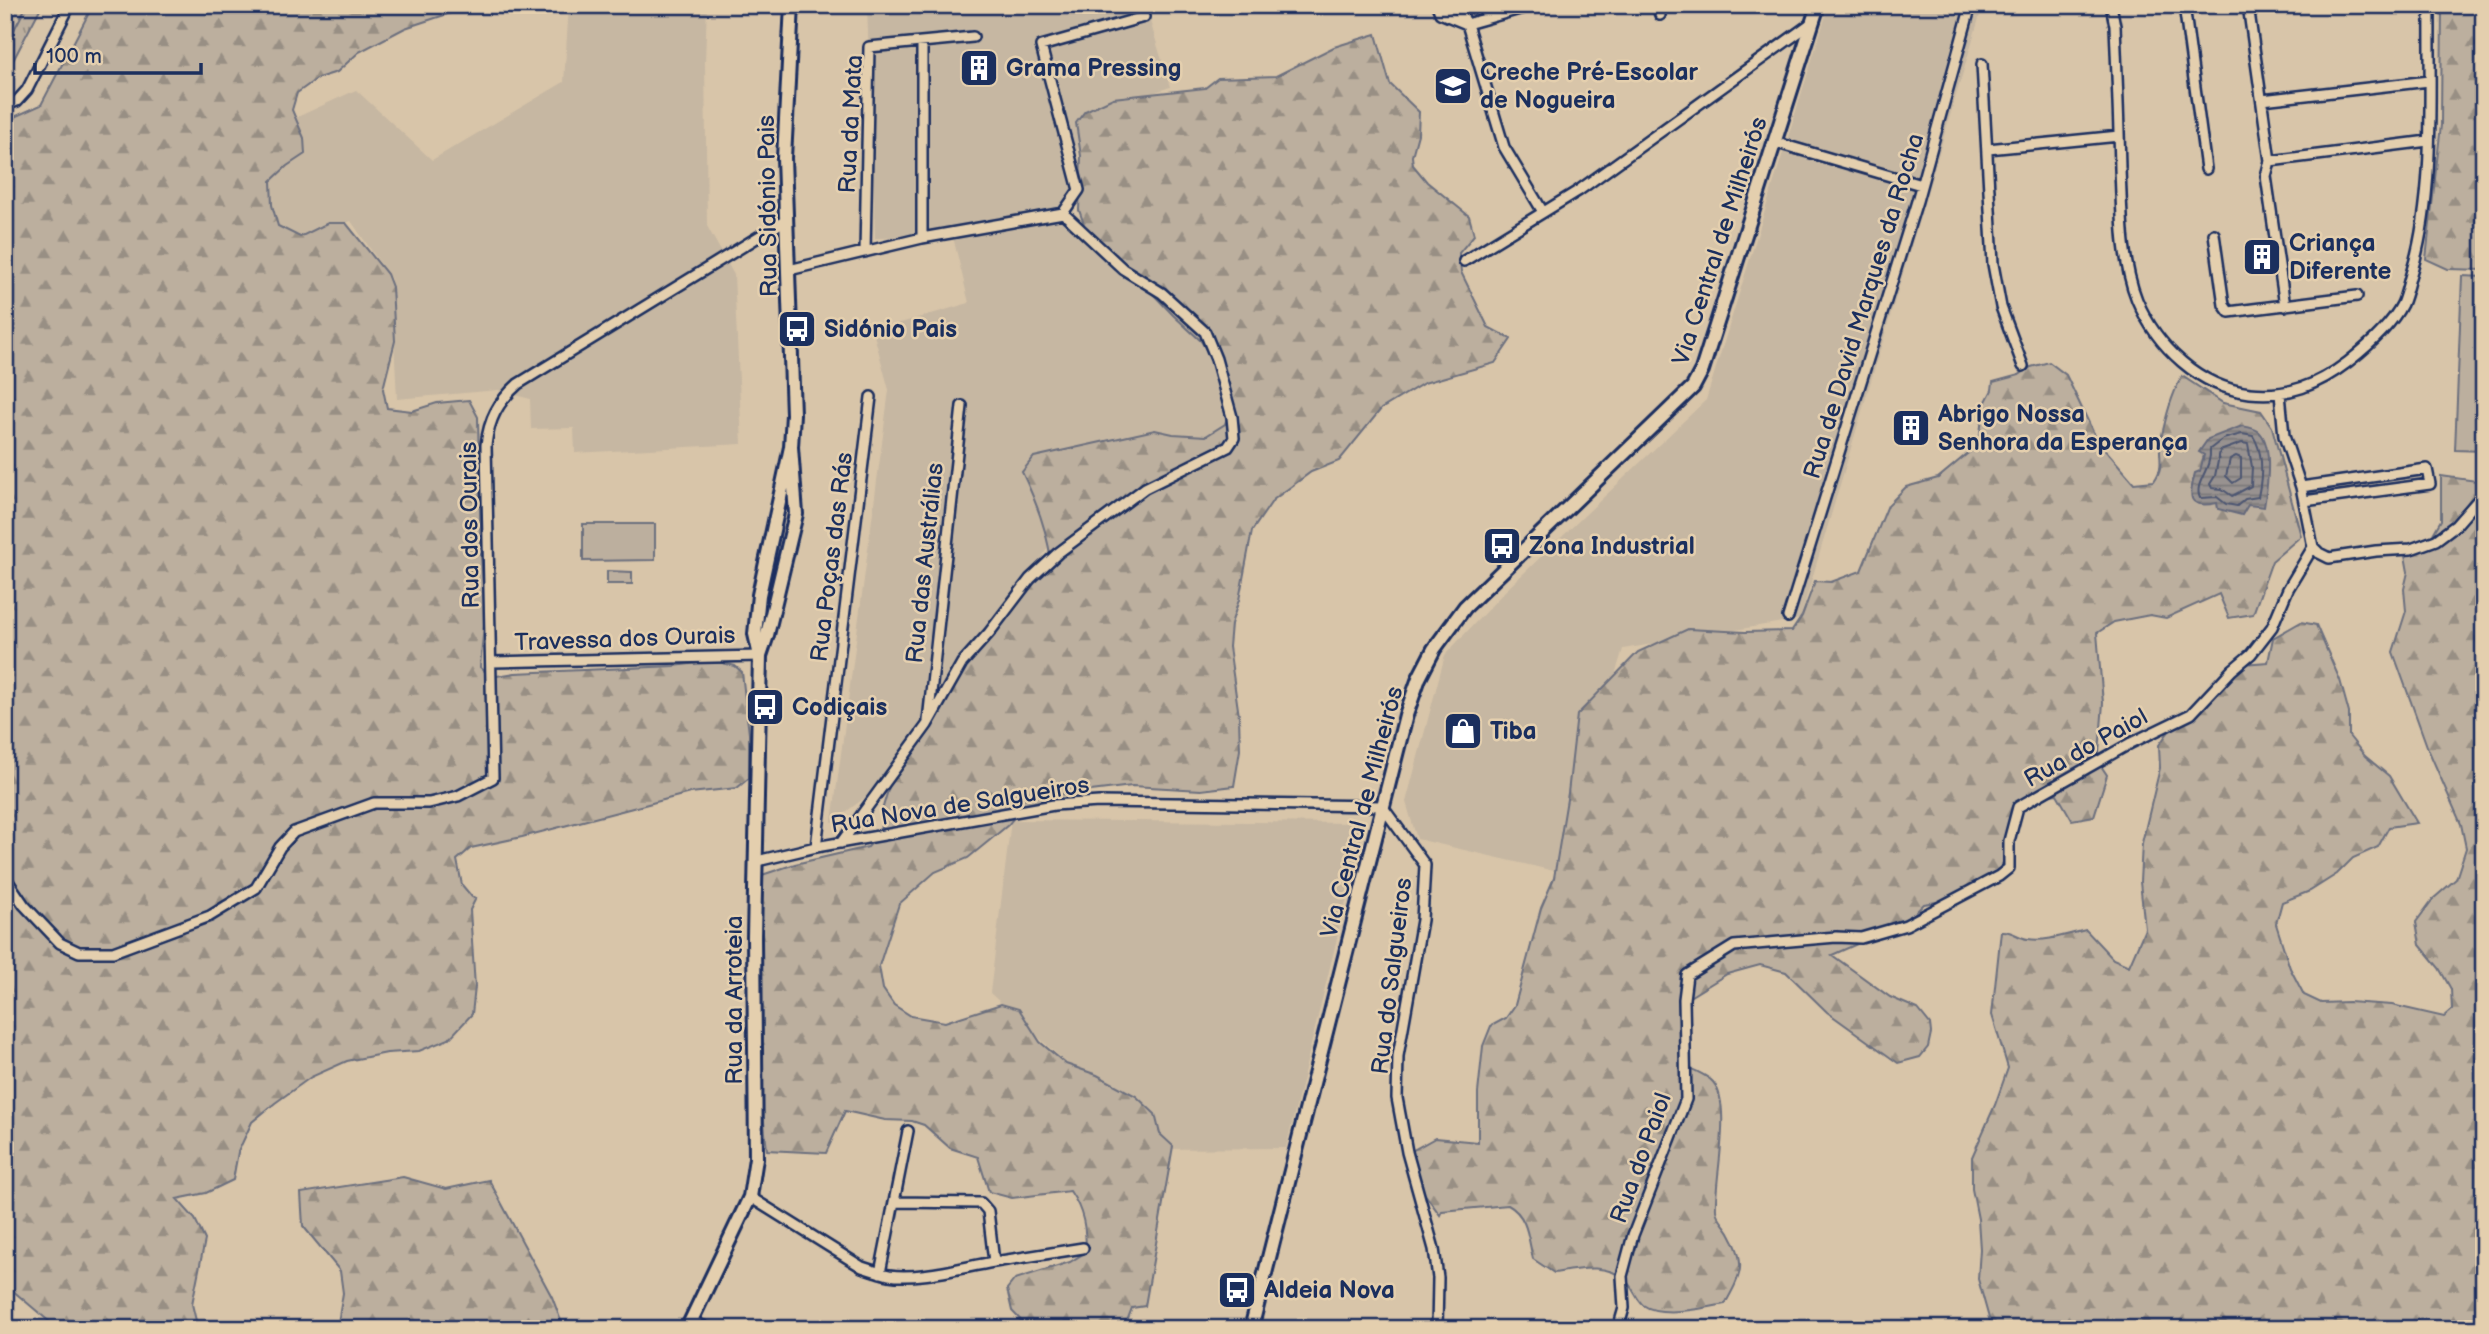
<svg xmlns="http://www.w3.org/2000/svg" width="2489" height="1334" viewBox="0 0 2489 1334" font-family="'Balsamiq Sans',sans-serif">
<defs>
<pattern id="grass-tufts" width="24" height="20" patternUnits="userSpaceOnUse" patternTransform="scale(1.75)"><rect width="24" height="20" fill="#bcaf9e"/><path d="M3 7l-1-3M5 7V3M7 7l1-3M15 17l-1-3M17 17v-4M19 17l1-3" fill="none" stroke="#988f84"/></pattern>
<pattern id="forest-firs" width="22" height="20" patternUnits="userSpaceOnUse" patternTransform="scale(1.75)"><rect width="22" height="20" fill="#bcaf9e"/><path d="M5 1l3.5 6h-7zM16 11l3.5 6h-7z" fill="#988f84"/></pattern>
<pattern id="water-rules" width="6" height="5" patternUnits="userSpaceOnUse" patternTransform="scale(1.75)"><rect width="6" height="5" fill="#989290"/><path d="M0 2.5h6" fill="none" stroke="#7b7879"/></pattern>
</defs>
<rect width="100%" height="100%" fill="#d8c5a9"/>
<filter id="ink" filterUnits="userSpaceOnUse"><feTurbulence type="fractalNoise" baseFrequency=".0143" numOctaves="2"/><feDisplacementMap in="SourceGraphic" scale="14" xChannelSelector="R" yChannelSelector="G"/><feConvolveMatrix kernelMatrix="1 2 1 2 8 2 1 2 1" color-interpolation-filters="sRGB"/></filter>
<g filter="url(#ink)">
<path fill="#c6b7a2" d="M 5,5 L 42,5 L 5,76 Z
M 569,5 L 707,5 L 705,62 L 707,226 L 734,275 L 742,444 L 575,453 L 574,428 L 531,429 L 530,399 L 498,390 L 397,399 L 391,279 L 351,221 L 277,251 L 230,148 L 356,90 L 432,160 L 564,82 Z
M 867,5 L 1142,5 L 1146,8 L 1170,87 L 1079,119 L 1074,213 L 1214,339 L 1241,431 L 1047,549 L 900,772 L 832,822 L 889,390 L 873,331 L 969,303 L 953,237 L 875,238 Z
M 1829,5 L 1983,5 L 1800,619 L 1623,649 L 1554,871 L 1417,839 L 1406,802 L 1445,655 L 1505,591 L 1706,400 Z
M 1011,820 L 1365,823 L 1286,1148 L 1161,1149 L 990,993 Z"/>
<path fill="url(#grass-tufts)" stroke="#6c6f7e" stroke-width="2" d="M 27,5 L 42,5 L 5,76 L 5,47 Z"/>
<path fill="url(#forest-firs)" stroke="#6c6f7e" stroke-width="2" d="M 93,5 L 475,5 L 405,28 L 359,52 L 337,72 L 318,78 L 297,93 L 292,110 L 304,138 L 305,154 L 287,166 L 271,181 L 272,205 L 278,226 L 300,237 L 328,223 L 346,223 L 387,274 L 392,287 L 395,341 L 383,389 L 387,408 L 412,411 L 437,403 L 469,400 L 478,417 L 481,556 L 485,614 L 480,667 L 491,677 L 515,673 L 674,666 L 714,661 L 735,666 L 742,672 L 749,734 L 749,778 L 737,788 L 690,793 L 522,837 L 471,848 L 457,860 L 462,885 L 472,897 L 476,898 L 470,910 L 475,987 L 472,1014 L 449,1039 L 419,1051 L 387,1053 L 347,1061 L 311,1077 L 275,1103 L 252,1122 L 238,1152 L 233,1180 L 206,1193 L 177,1199 L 195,1219 L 205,1240 L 192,1304 L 198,1329 L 58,1329 L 5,1284 L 5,118 L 12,118 L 41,105 Z
M 2442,5 L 2484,5 L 2484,270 L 2448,269 L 2426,259 L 2441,125 Z
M 1376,34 L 1390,84 L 1419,112 L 1418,134 L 1412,156 L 1413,165 L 1427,182 L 1469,216 L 1474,235 L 1459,253 L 1461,272 L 1488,327 L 1511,339 L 1495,363 L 1424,383 L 1381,409 L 1339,461 L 1311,472 L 1273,500 L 1252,531 L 1239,600 L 1231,624 L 1229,647 L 1239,716 L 1240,750 L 1234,786 L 1201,790 L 1132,786 L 1058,795 L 1023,806 L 1008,825 L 990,840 L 968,858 L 935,872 L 899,904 L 879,966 L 883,989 L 894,1005 L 911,1016 L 945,1022 L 1001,1004 L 1019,1009 L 1040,1042 L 1066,1064 L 1097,1075 L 1136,1096 L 1155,1114 L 1160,1134 L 1173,1146 L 1145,1306 L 1132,1308 L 1124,1329 L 1029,1329 L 1012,1311 L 1007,1289 L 1015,1279 L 1070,1262 L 1086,1252 C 1086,1229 1084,1211 1070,1191 L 1012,1198 L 989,1192 L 978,1157 L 950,1148 L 924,1125 L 912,1121 L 885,1120 L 845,1111 L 826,1153 L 767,1150 C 755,1059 765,967 759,876 L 795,864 L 868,847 L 880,833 L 883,807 L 891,780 L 914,753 L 948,691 L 994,624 L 1051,561 C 1047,529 1036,501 1022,472 L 1034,457 L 1155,430 L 1173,434 L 1206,436 L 1225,424 L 1229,412 L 1215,364 L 1201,341 L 1173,315 L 1132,272 L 1098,242 L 1085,227 L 1079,210 L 1081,156 L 1076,123 L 1085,111 L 1113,98 L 1205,88 L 1218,78 L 1276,76 L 1334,47 Z
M 2049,362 L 2066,375 L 2097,440 L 2134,483 L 2154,481 C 2166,464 2157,457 2161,439 C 2166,417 2171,396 2182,376 L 2223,403 L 2261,411 L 2272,427 L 2301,536 L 2272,561 L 2253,614 L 2229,618 L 2219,594 L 2166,618 L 2150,615 L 2114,622 L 2097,633 L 2103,703 L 2099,753 L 2095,757 L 2107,775 L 2094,816 L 2072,820 L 2057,794 L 2030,798 L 2010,817 L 2007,856 L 1996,874 L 1950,900 L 1924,904 L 1905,923 L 1832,955 L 1890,997 L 1918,1009 L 1930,1024 L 1931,1033 L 1928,1047 L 1920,1057 L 1898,1063 L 1827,1012 L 1786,972 L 1760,965 L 1727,974 L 1688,998 L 1686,1039 L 1690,1068 C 1697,1072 1708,1076 1713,1082 C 1733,1105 1714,1180 1716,1210 C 1717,1219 1726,1226 1730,1234 C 1747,1264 1741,1275 1725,1304 C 1705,1308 1661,1318 1643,1305 C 1637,1300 1633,1288 1627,1282 C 1609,1262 1578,1269 1554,1273 L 1533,1259 C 1528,1238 1528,1216 1508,1205 L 1442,1211 L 1440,1215 L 1406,1168 L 1410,1152 L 1435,1138 L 1478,1142 L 1478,1093 L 1483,1046 L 1491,1026 L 1506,1018 L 1515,1005 L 1541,908 L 1554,878 L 1568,793 L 1577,715 L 1638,652 L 1688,629 L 1745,632 L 1792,631 L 1802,616 L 1815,581 L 1831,582 L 1861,571 L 1888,505 L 1906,487 L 1938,478 L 1979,444 L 1983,407 L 1992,390 L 1993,382 L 2019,375 L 2031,367 Z
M 2441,476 L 2484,482 L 2484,1329 L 1992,1329 L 1978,1279 L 1980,1249 L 1978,1219 L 1972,1189 L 1972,1157 L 1995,1105 L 2008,1068 L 1992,1015 L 2001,931 C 2012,930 2018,938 2028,939 C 2047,942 2068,934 2086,930 L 2113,959 L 2129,966 L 2145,929 L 2140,882 L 2142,843 L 2160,768 L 2159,745 C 2164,738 2170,729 2176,723 C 2202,700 2221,707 2229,665 L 2268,662 L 2273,638 L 2301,622 L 2316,625 L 2340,680 L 2349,713 L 2349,736 L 2365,756 L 2389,776 L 2417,823 L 2389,827 L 2378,847 L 2353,858 L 2337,874 L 2310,891 L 2282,902 L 2276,924 L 2290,968 L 2304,995 L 2321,1003 L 2348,1002 L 2392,1005 L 2444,1017 L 2452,1010 L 2451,989 L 2439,968 L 2420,945 L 2416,922 L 2433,899 L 2456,879 L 2466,848 L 2461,824 L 2428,749 L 2393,652 L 2406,611 L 2404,589 L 2408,572 L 2404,550 L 2429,541 L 2441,520 Z
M 403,1177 L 446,1189 L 489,1180 L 552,1297 L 564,1329 L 337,1329 L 343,1293 L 340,1271 L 303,1226 L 301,1193 Z"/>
<path fill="#bcaf9e" stroke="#6c6f7e" stroke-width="2" d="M 2462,276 L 2484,277 L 2484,451 L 2455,450 Z
M 583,524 L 655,524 L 655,560 L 583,561 Z
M 607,571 L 632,572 L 632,584 L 607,584 Z"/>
<path fill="url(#water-rules)" stroke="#666a7c" stroke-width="2" d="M 2242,426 C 2247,427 2254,428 2258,431 C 2274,443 2267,489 2264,507 L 2248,505 L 2242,515 L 2218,509 L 2217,503 C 2188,509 2188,498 2195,473 L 2200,471 L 2204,455 L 2199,452 L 2208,439 Z"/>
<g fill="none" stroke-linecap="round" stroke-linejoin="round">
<path stroke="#4d5772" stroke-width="2" d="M 2242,434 L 2253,436 C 2264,453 2262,478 2258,497 L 2245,499 L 2237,506 L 2226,504 L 2217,497 L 2200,498 C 2193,483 2212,470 2210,449 L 2223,439 Z
M 2242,443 L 2248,444 L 2252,467 L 2251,486 L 2232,496 L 2222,489 L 2212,488 L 2210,484 L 2215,476 L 2220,451 Z
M 2236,456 L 2241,458 L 2241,478 L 2233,483 L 2226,476 L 2230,459 Z"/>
<g stroke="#1b2f5e" stroke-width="14">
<path id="street" d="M 1437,5 L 1440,13 L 1467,24
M 1456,5 L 1467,24 L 1504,147 L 1543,212
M 1657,5 L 1660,15
M 2111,5 L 2115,26 C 2117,74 2119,121 2120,169 C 2122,211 2121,260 2137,300 C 2157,347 2199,387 2250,393 C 2288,397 2318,385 2348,362 C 2367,347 2391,326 2402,304 C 2406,295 2408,284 2411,274 C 2436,194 2429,89 2430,5
M 2184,5 L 2206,169
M 2248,5 L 2270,161 L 2428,141
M 1467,24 L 1534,5
M 922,43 L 922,238
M 1982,64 L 1993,264 L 2001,307 L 2023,366
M 2262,100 L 2429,81
M 5,105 L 17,101 L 27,90 L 70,5
M 1774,142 L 1921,185
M 1988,149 L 2119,136
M 2270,161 L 2266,176 L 2285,306
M 2214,234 L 2224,305 L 2229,312 L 2357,296
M 865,252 L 869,47 L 973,37
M 1464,261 L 1578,191 L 1813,22
M 789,270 L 922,238 L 1063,213 L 1079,190 L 1041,46 L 1144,17
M 2280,394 L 2284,436 L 2301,487 L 2313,547
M 2301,487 L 2427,469 L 2430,484 L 2304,501
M 2313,547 L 2319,553 L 2329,558 L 2376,551 L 2411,549 L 2436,540 L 2456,525 L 2484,493
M 1788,617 L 1917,201 L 1971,5
M 492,662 L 760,656
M 928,721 L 962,406
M 841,843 L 927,725 L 962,663 L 989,633 L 1030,579 L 1058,553 L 1145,488 L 1228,447 L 1234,438 L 1232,417 L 1216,359 L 1205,332 L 1162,293 L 1123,269 L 1063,213
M 816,847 L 871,397
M 757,861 L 816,847 L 1054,805 L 1099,802 L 1382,806 L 1425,865 L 1422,920 L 1398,1056 L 1397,1098 L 1407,1152 L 1434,1249 L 1438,1278 L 1437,1329
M 5,877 L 24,905 L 60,943 L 79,952 L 113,952 L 210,916 L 256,888 L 280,847 L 294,832 L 374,803 L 429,803 L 458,796 L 493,778 L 486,445 C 489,419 498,402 518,384 L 786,220
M 750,1197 L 862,1267 C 871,1270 880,1273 889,1275 C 919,1280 963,1267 994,1262 L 988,1211 L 981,1203 L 894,1202
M 994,1262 L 1083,1248
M 880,1273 L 908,1131
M 691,1321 L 710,1329
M 1618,1329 L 1624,1308 L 1622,1276 L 1633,1235 L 1686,1099 L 1684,999 L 1687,975 L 1734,946 L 1836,937 L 1861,938 L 1906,925 L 1999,876 L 2009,868 L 2009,841 L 2018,807 L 2131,743 L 2191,714 L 2232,670 L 2251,654 L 2272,627 L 2288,589 L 2313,547"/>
</g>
<g stroke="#1b2f5e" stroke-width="18">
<path id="secondary" d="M 760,656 L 767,635 L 796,514 L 791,447 L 793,414 L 784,158 L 792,5
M 687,1329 L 750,1197 L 756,1158 L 754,937 L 760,656 L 755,634 L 759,595 L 791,447
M 1251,1329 L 1406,715 L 1419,678 L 1434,649 L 1465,607 L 1693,387 L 1702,370 L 1818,5"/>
</g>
<use href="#street" stroke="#e4cfae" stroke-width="9"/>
<use href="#secondary" stroke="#e4cfae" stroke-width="12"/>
</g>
</g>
<defs>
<g id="building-square" transform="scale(2.0125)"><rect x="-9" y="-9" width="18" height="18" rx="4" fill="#1b2f5e" stroke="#e4cfae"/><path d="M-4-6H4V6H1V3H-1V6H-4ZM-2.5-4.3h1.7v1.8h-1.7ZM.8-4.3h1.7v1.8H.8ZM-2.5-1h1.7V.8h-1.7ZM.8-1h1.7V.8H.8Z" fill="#fff"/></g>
<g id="school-square" transform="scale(2.0125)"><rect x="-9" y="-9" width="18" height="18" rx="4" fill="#1b2f5e" stroke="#e4cfae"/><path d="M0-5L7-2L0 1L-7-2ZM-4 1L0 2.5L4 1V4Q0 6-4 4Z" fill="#fff"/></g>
<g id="bus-square" transform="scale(2.0125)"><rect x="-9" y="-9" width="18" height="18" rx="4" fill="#1b2f5e" stroke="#e4cfae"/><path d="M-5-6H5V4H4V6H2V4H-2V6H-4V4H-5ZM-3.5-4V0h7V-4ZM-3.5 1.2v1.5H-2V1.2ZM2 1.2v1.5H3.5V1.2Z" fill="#fff"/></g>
<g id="shop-square" transform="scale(2.0125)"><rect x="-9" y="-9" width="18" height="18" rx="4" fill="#1b2f5e" stroke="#e4cfae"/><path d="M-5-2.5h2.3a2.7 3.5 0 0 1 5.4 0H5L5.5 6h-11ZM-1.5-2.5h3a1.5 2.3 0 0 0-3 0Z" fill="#fff"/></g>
</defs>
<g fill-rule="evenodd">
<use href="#building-square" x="979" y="68"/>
<use href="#school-square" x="1453" y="86"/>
<use href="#building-square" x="2262" y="257"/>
<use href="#bus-square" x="797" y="329"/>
<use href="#building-square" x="1911" y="428"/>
<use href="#bus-square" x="1502" y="546"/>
<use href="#bus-square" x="765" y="707"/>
<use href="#shop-square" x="1463" y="731"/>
<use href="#bus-square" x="1237" y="1290"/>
</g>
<g text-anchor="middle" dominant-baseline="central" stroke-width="5" stroke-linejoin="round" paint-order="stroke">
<g font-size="24" font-weight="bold" fill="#1b2f5e" stroke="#e4cfae" text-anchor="start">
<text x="1006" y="68">Grama Pressing</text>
<text x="1480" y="72">Creche Pré-Escolar<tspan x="1480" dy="28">de Nogueira</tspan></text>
<text x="2289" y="243">Criança<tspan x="2289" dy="28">Diferente</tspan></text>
<text x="824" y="329">Sidónio Pais</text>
<text x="1938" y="414">Abrigo Nossa<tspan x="1938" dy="28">Senhora da Esperança</tspan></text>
<text x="1529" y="546">Zona Industrial</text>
<text x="792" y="707">Codiçais</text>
<text x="1490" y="731">Tiba</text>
<text x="1264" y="1290">Aldeia Nova</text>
</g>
<g font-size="24" fill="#1b2f5e" stroke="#e4cfae">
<text transform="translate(851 124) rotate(-87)">Rua da Mata</text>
<text transform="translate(768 206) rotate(-91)">Rua Sidónio Pais</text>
<text transform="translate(1720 241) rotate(-72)">Via Central de Milheirós</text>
<text transform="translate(1864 306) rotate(-73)">Rua de David Marques da Rocha</text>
<text transform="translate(470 525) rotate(-91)">Rua dos Ourais</text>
<text transform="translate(832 557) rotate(-83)">Rua Poças das Rás</text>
<text transform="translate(925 563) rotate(-84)">Rua das Austrálias</text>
<text transform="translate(625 639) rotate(-2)">Travessa dos Ourais</text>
<text transform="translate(2086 748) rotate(-29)">Rua do Paiol</text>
<text transform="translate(960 805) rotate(-9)">Rua Nova de Salgueiros</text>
<text transform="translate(1362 812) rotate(-75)">Via Central de Milheirós</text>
<text transform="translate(1392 976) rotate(-83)">Rua do Salgueiros</text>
<text transform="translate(734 1000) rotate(-90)">Rua da Arroteia</text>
<text transform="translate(1641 1158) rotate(-70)">Rua do Paiol</text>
</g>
</g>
<rect width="2489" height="1334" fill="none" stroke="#e4cfae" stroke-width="28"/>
<rect x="14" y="14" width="2461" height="1306" fill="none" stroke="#1b2f5e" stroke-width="2.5" filter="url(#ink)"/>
<path d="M35 63v10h166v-10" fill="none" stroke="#1b2f5e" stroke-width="3.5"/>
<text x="46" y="63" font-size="21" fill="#1b2f5e" stroke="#e4cfae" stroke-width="5" paint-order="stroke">100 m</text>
</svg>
